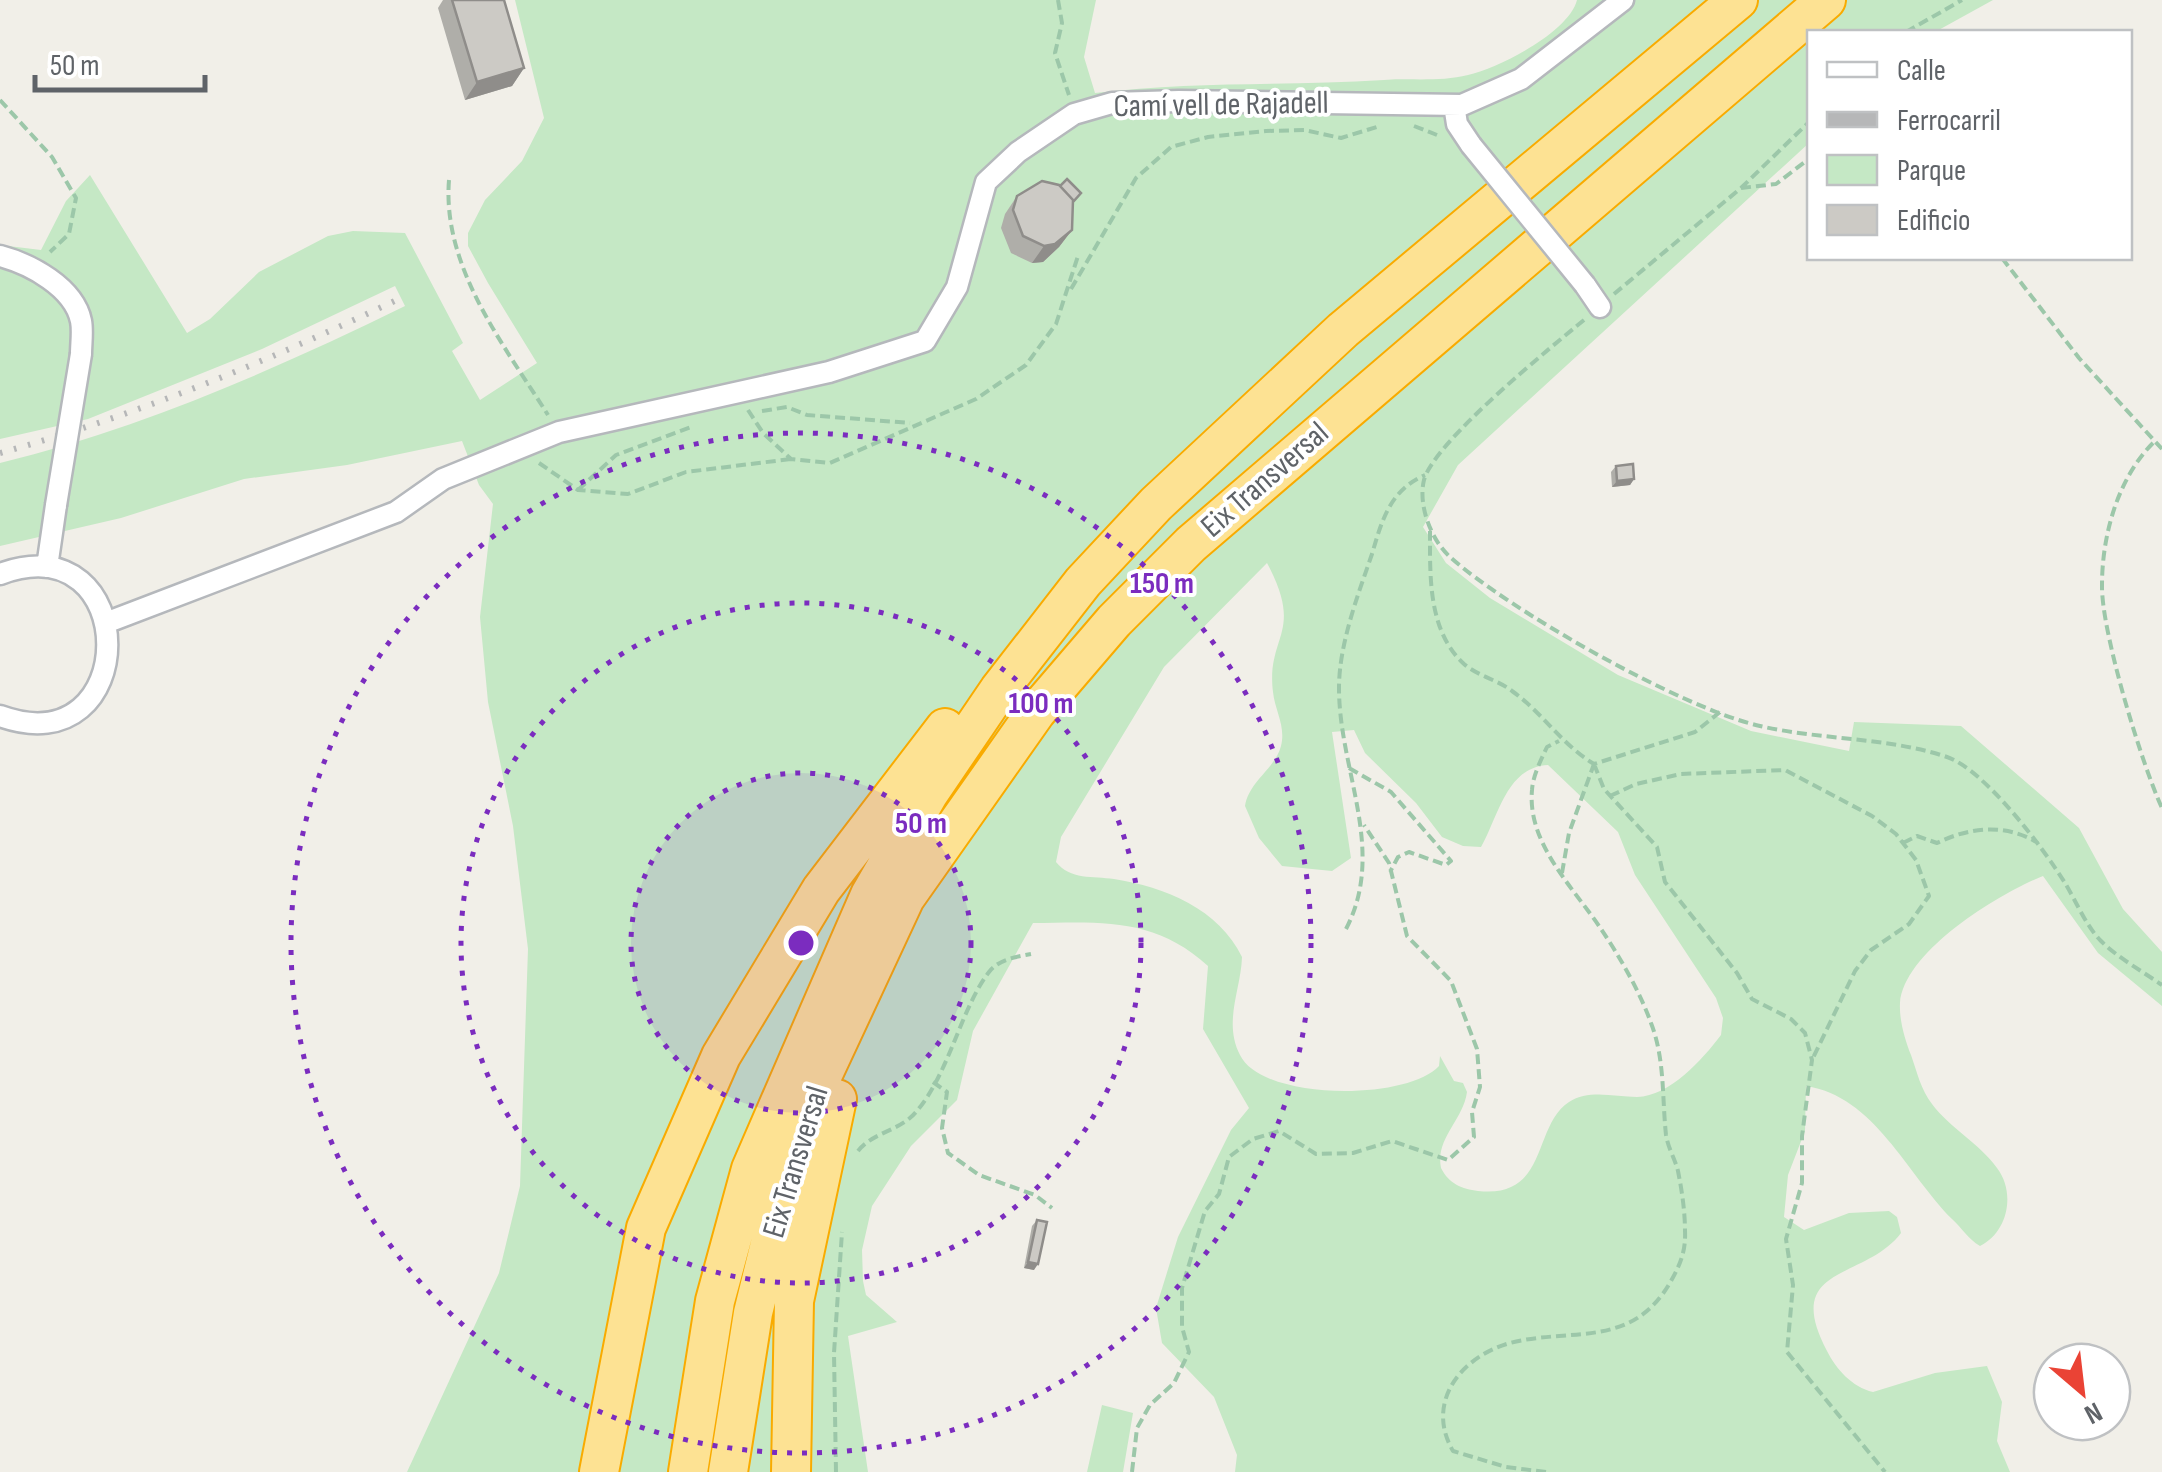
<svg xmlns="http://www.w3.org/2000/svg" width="2162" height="1472" viewBox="0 0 2162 1472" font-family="'Sofia Sans Condensed',sans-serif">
<rect width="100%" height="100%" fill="#f1efe8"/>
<path fill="#c5e8c5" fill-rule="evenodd" d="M 515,0 L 1096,0 L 1084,57 L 1095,93 C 1192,81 1288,86 1384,80 C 1412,78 1441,82 1468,75 C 1499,68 1569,32 1577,0 L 1993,0 L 1935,32 L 1810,32 L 1809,143 L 1458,465 L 1423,527 L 1446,563 L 1490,598 L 1618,675 L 1751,731 L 1849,751 L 1854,722 L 1961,726 L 2079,828 L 2123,909 L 2162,952 L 2162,1006 L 2098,953 L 2043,876 C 2000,893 1904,951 1900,1003 C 1899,1020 1905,1040 1911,1055 C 1917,1072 1921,1090 1932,1104 C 1950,1128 1980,1144 1997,1168 C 2016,1193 2008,1232 1980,1246 C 1968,1239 1962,1228 1952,1219 C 1907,1174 1874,1096 1806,1086 L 1805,1131 L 1788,1175 L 1784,1217 L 1804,1230 L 1849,1213 L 1889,1211 L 1897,1217 L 1901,1233 C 1865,1281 1781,1264 1827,1351 C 1836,1369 1852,1387 1873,1392 L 1935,1373 L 1987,1366 L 2002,1402 L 1997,1441 L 2010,1472 L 1235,1472 L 1237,1455 L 1214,1397 L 1162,1343 L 1156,1308 L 1178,1237 L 1231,1130 L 1249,1108 L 1203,1029 L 1208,966 C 1155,917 1101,922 1033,923 L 973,1031 L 957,1100 L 911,1146 L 872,1206 L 862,1250 L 863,1281 L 866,1295 L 897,1322 L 848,1336 L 868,1472 L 407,1472 L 499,1273 L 520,1186 L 528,949 L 513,826 L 488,702 L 480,617 L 493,504 L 479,485 L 462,441 L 347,465 L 244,479 L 121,518 L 0,546 L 0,463 C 142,428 274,370 405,306 L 395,286 L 262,349 L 88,419 L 0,439 L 0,245 L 41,250 L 66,201 L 90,175 L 187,333 L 210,319 L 259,272 L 328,236 L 353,231 L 405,233 L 463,343 L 452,351 L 480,400 L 537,363 L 488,283 L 468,246 L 468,233 L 485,200 L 522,161 L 544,118 ZM 1267,563 C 1305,634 1266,635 1273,692 C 1275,711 1286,726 1281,746 C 1275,769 1249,781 1245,806 L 1259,838 L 1282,866 L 1332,871 L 1351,858 L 1332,732 L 1354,730 L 1365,753 L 1416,803 L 1442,837 L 1463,846 L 1481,847 C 1498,818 1506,767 1548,765 L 1618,832 L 1635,875 L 1716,998 L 1723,1018 L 1721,1035 C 1702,1060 1670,1096 1637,1097 C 1615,1097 1589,1089 1569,1102 C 1532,1126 1549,1199 1478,1191 C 1462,1189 1449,1184 1441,1168 C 1435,1138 1463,1121 1467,1092 L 1463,1083 L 1454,1081 L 1440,1056 L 1439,1066 C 1407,1101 1262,1101 1240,1055 C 1223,1022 1241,990 1242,957 C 1219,909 1165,887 1114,879 C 1093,876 1070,880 1056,862 L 1061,837 L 1164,667 Z
M 1102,1405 L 1133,1413 L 1123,1472 L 1087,1472 Z"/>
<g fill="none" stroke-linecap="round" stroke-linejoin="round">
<g stroke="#b5b8bc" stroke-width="25">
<path id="minor" d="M 1454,105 L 1457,124 L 1471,145
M 0,256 C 30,264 74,287 81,321 C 83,331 81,344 81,354
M 1585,285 L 1600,307
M 47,567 L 56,505
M 0,574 C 143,521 143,768 0,716
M 108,622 L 396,512 L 443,479 L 559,432 L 829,372 L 925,341 L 957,287 L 986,182 L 1018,152 L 1074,114 L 1112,103 L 1179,101 L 1462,105 L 1521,79 L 1623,0"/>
</g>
<g stroke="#f9ab00" stroke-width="42">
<path id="motorway" d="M 599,1472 L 646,1228 L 721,1056 L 821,890 L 945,728
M 688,1472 L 715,1301 L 751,1169 L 870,895 L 929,793 L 999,690 L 1083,582 L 1156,504 L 1343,330 L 1738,0
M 728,1472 L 753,1313 L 781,1199 L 823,1074 L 905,898 L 1036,712 L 1114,621 L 1191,544 L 1826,0
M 791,1472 L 794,1301 L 837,1099"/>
</g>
<path stroke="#9cc7a9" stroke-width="4" stroke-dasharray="10 5" stroke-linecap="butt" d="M 1058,0 L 1062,23 L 1055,53 L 1069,95
M 1906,32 L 1962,0
M 0,100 L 52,157 L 76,198 L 69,234 L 50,252
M 1414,126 L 1437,135
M 449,180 C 442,267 504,345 548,415
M 1741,188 L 1776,184 L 1810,158
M 2002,258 L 2079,358 L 2162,449
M 1071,289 L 1136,178 L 1171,147 L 1208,137 L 1266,131 L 1304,130 L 1341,138 L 1380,126
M 1614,294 L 1741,188 L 1810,121
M 1584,320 C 1550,348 1434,442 1424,480 C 1418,504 1430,538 1449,556 C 1507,609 1683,709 1760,726 C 1820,740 1888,737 1947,757 C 1985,770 2044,849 2065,883 C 2076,901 2086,926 2101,941 C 2118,958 2142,971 2162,985
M 748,410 L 763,433 L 791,459 L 830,463 L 976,399 L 1026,365 L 1056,324 L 1078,256
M 762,411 L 787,407 L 807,415 L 910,423
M 2153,443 C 2118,478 2102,535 2102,585 C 2101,631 2142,765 2162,808
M 539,463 L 578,490 L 628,494 L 686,472 L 791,459
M 578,490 L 616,455 L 694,426
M 1430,531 C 1430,577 1428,631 1464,664 C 1478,676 1498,680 1512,691 C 1543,713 1561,744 1594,764 L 1695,732 L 1720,712
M 1594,764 L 1604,789 L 1657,847 L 1665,882 L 1737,973 L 1752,999 L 1791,1019 L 1805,1033 L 1812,1060 L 1802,1136 L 1802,1183 L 1786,1239 L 1793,1285 L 1787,1352 L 1885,1472
M 1349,768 L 1391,792 L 1451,861 L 1446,865 L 1409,852 L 1398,857 L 1390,872
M 1610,796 L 1636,784 L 1681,774 L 1785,770 L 1872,816 L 1896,834 L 1916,860 L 1929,896 L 1909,924 L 1871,950 L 1855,971 L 1812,1060
M 1903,843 L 1917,836 L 1937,843 C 1970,827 2005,823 2038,843
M 1562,873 L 1569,833 L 1594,764
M 1346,929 C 1387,850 1339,771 1339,688 C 1339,644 1358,595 1372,554 C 1382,520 1390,490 1425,475
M 933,1082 L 947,1092 L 942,1128 L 948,1153 L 979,1175 L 1035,1195 L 1052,1208
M 858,1151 C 873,1132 900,1131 916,1112 C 949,1074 961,1008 989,972 C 999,959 1016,957 1031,954
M 836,1472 L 834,1353 L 842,1232
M 1132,1472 L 1137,1428 L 1150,1405 L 1174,1383 L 1189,1352 L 1182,1327 L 1182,1288 L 1205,1211 L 1219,1194 L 1229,1157 L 1253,1139 L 1279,1131 L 1316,1154 L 1353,1153 L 1392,1141 L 1448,1160 L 1474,1137 L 1472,1112 L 1480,1087 L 1477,1049 L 1451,981 L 1407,936 L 1389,863 L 1364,825
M 1546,1472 L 1506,1467 L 1453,1451 C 1425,1403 1460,1357 1510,1343 C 1571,1327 1632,1350 1671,1281 C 1680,1265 1686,1251 1685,1231 C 1685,1212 1682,1191 1678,1171 C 1675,1159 1668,1148 1666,1135 C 1662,1098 1665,1059 1651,1023 C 1640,992 1620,957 1601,929 C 1574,888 1527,844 1532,790 C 1533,775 1541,760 1547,747 L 1559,741"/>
<use href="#minor" stroke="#fff" stroke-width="20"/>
<use href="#motorway" stroke="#fde293" stroke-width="38"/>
<path stroke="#b6b7b8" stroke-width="6" stroke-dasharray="2.5 12" stroke-linecap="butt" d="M 0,453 C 141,414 273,359 405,296"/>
<g stroke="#b5b8bc" stroke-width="25" stroke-linecap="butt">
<path id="minor-bridge" d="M 1471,145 L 1585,285
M 56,505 L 81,354"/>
</g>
<use href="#minor-bridge" stroke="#fff" stroke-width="20"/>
</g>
<path fill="#afaea9" d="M 443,0 L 504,0 L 524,68 L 512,86 L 465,100 L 438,8 Z
M 1017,196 L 1073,204 L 1072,230 L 1059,247 L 1043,262 L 1032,263 L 1011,253 L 1001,228 L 1005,214 Z
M 1616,466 L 1634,479 L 1630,485 L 1612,487 L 1611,472 Z
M 1037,1220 L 1034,1270 L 1024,1268 L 1032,1226 Z"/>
<path fill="#8f8d8a" d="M 524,68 L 512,86 L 465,100 L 477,82 Z
M 1072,230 L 1059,247 L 1043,262 L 1032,263 L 1044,246 Z
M 1634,479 L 1630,485 L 1612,487 L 1617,481 Z
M 1028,1262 L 1038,1264 L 1034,1270 L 1024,1268 Z"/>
<path fill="#cccac5" stroke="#8f8d8a" stroke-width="2.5" d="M 452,0 L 504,0 L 524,68 L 477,82 Z
M 1067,179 L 1081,193 L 1073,202 L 1073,200 L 1060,186 Z
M 1042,181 L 1059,185 L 1073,200 L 1072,230 L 1055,244 L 1044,246 L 1023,236 L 1013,210 L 1017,196 Z
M 1633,464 L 1634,479 L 1617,481 L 1616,466 Z
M 1037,1220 L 1047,1222 L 1038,1264 L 1028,1262 Z"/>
<circle cx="801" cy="943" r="170" fill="#7b2cbf" fill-opacity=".12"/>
<g fill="none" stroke="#7b2cbf" stroke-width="5" stroke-dasharray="5 10">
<circle cx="801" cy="943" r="170"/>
<circle cx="801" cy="943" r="340"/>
<circle cx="801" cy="943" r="510"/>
</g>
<g text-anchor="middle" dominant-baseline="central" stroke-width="8" stroke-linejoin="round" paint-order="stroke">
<g font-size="32" fill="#5f6368" stroke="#fff">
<text transform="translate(1221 105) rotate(-1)">Camí vell de Rajadell</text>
<text transform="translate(1265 480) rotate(-41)">Eix Transversal</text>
<text transform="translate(796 1162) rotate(-73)">Eix Transversal</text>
</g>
</g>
<circle cx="801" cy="943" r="15" fill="#7b2cbf" stroke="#fff" stroke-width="5"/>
<g font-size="30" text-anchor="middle" font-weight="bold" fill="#7b2cbf" stroke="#fff" stroke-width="8" stroke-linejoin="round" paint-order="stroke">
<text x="1162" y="593">150 m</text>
<text x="1041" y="713">100 m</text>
<text x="921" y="833">50 m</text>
</g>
<rect x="1807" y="30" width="325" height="230" fill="#ffffff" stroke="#bfc1c3" stroke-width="2.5"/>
<rect x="1827" y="62" width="50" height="15" fill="#ffffff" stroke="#bfc1c3" stroke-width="2.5"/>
<text x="1897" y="80" font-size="30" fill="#5f6368">Calle</text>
<rect x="1827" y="112" width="50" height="15" fill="#b6b7b8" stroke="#bfc1c3" stroke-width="2.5"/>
<text x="1897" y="130" font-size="30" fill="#5f6368">Ferrocarril</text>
<rect x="1827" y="155" width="50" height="30" fill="#c5e8c5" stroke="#bfc1c3" stroke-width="2.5"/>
<text x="1897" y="180" font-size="30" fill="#5f6368">Parque</text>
<rect x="1827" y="205" width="50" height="30" fill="#cccac5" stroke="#bfc1c3" stroke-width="2.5"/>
<text x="1897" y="230" font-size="30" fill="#5f6368">Edificio</text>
<g transform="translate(2082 1392) rotate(152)"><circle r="48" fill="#ffffff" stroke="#bfc1c3" stroke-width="2.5"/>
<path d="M0-8L18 38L0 25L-18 38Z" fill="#ea4335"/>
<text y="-15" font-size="28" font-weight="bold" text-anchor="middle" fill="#5f6368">N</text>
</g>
<path d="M35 75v15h170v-15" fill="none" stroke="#5f6368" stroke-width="5"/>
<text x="50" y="75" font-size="30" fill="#5f6368" stroke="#ffffff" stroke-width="8" paint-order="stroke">50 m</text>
</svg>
